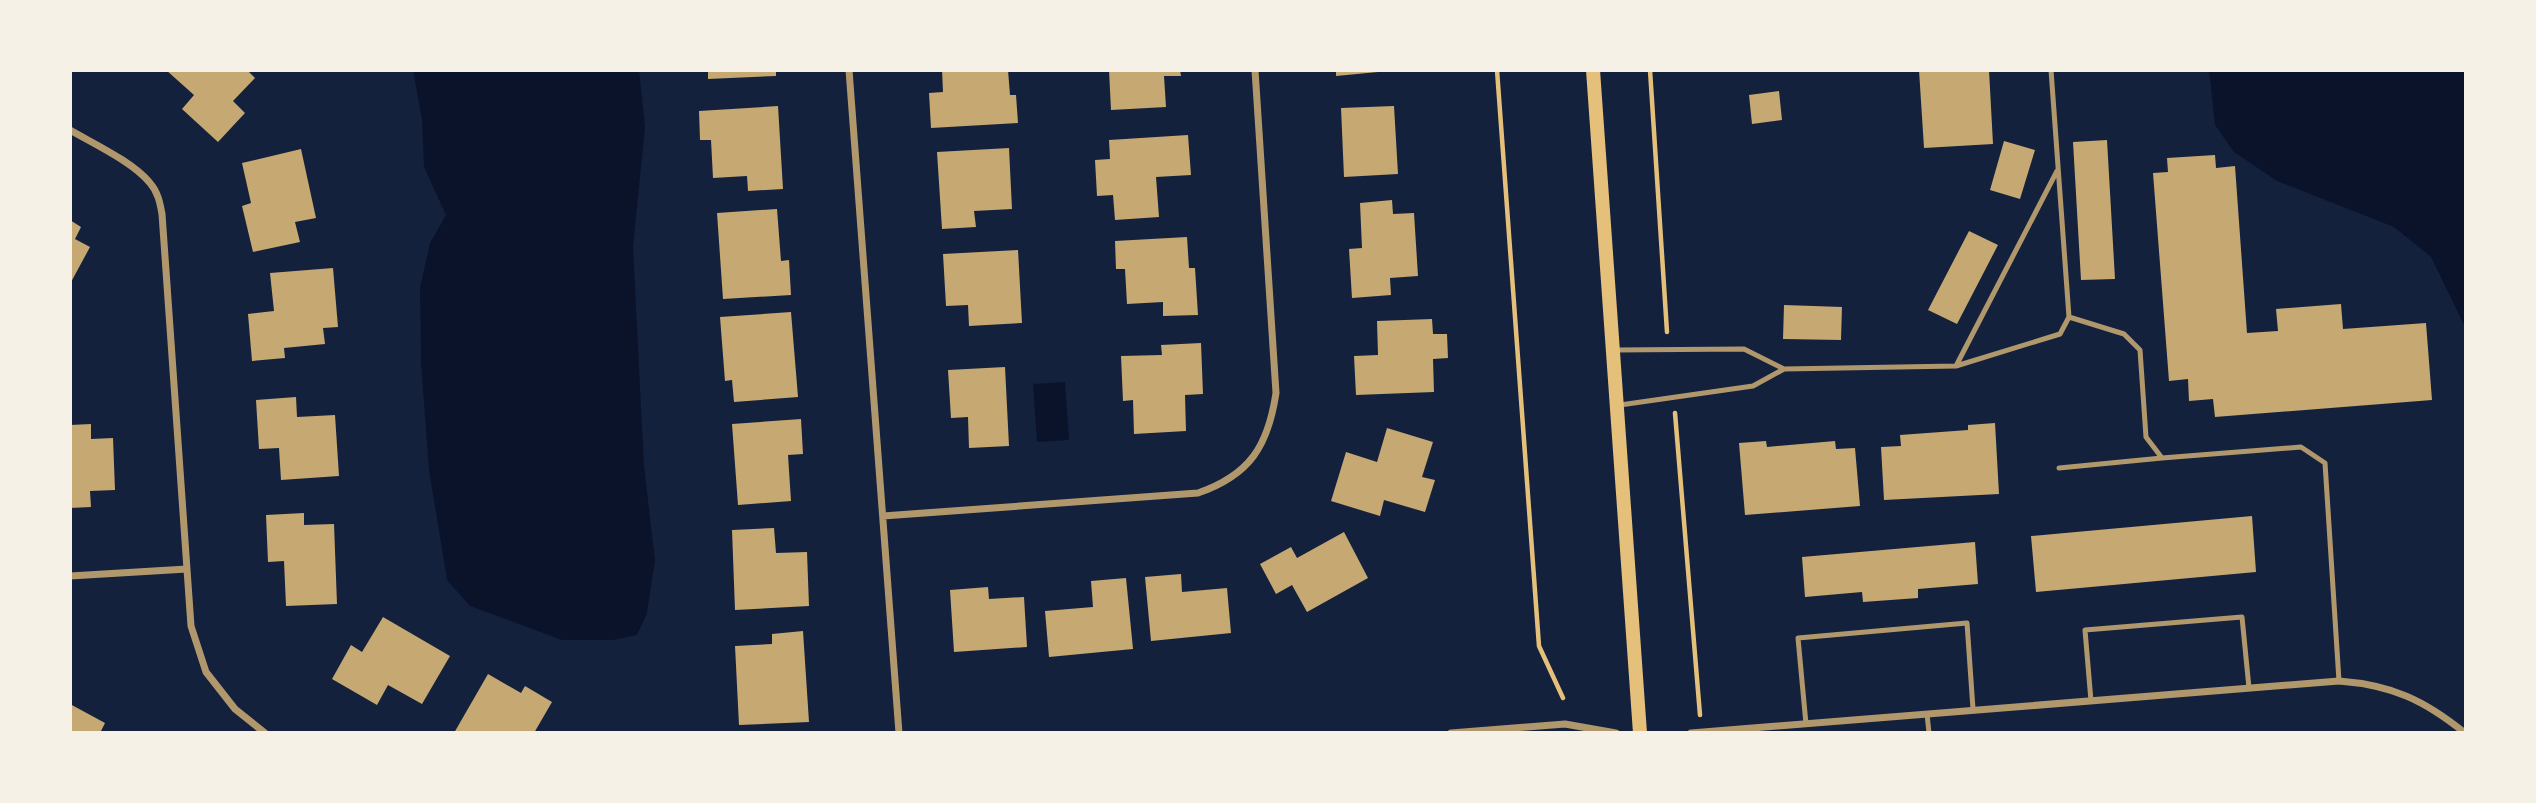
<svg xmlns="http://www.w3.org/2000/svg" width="2536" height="803" viewBox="0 0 2536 803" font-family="Roboto,sans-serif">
<rect width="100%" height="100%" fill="#14213d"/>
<path fill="#0b132b" d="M 413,70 L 639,70 L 645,127 L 633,247 L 644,466 L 655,560 L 647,613 L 637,635 L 613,640 L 562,640 L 470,606 L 447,580 L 429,470 L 421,363 L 420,288 L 430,243 L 446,215 L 424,167 L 422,120 Z
M 2209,70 L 2466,70 L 2466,329 L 2431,257 L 2394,227 L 2277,181 L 2234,152 L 2215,125 Z
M 1065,382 L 1069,440 L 1037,442 L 1033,384 Z"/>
<path fill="#c6a872" d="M 166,70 L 247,70 L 255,78 L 233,101 L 245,113 L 218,142 L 182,109 L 194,95 Z
M 708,70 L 776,70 L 776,76 L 708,79 Z
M 942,70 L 1008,70 L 1010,95 L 1016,95 L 1018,123 L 931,128 L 929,93 L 943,92 Z
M 1109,70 L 1180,70 L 1181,76 L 1164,76 L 1166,107 L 1111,110 Z
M 1336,70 L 1378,70 L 1378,72 L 1336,76 Z
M 1919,70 L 1989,70 L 1993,144 L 1924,148 Z
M 1779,91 L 1782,120 L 1752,124 L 1749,95 Z
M 778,106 L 783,189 L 748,191 L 747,176 L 713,178 L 711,140 L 700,140 L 699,111 Z
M 1394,106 L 1398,174 L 1344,177 L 1341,108 Z
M 1188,135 L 1191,175 L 1156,177 L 1159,217 L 1115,220 L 1113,195 L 1097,196 L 1095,160 L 1110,159 L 1109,140 Z
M 2107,140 L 2115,279 L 2081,280 L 2073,142 Z
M 2004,141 L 2035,150 L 2020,199 L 1990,190 Z
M 1009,148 L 1012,209 L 974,211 L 976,227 L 942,229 L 937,152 Z
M 301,149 L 316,218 L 295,222 L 300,242 L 253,252 L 242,206 L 251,203 L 242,163 Z
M 2215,155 L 2216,168 L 2235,166 L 2247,333 L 2278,331 L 2276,309 L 2341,304 L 2343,329 L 2426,323 L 2432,400 L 2215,417 L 2213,399 L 2189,401 L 2188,379 L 2169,381 L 2153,173 L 2168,172 L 2167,158 Z
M 1392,200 L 1393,214 L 1414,213 L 1418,276 L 1390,278 L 1391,295 L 1352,298 L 1349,249 L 1362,248 L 1360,203 Z
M 777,209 L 781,261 L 789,260 L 791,295 L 723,299 L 717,213 Z
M 70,220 L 81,227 L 75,239 L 90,247 L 70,284 Z
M 1969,231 L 1998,245 L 1957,324 L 1928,310 Z
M 1187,237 L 1189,268 L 1195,268 L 1198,315 L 1163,316 L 1163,302 L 1127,304 L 1125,269 L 1116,269 L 1115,241 Z
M 1018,250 L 1022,323 L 969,326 L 968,305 L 946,306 L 943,254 Z
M 333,268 L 338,327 L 323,328 L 325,344 L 284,348 L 285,358 L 252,361 L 248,314 L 274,311 L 270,273 Z
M 1784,305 L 1842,307 L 1841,340 L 1783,339 Z
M 791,312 L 798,397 L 734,402 L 732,380 L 725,381 L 720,317 Z
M 1432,319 L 1433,334 L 1447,334 L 1448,358 L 1433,359 L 1434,392 L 1356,395 L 1354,356 L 1378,355 L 1377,321 Z
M 1201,343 L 1203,394 L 1185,395 L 1186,431 L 1134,434 L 1133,400 L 1123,401 L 1121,356 L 1162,355 L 1161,345 Z
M 1005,367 L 1009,446 L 969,448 L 968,417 L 951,418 L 948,370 Z
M 296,397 L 297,417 L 335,415 L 339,476 L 281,480 L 279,448 L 259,449 L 256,400 Z
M 801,419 L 803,454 L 788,455 L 791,501 L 738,505 L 732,424 Z
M 1995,423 L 1999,494 L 1884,500 L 1881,447 L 1901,446 L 1900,435 L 1968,430 L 1968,425 Z
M 91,424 L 91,439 L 113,438 L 115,490 L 90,491 L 91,507 L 70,508 L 70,425 Z
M 1387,428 L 1433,442 L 1422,477 L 1435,480 L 1425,512 L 1384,500 L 1380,516 L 1331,501 L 1346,452 L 1377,462 Z
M 1766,441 L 1767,447 L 1835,441 L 1836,449 L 1855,448 L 1860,506 L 1745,515 L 1739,443 Z
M 304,513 L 304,525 L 334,524 L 337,604 L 286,606 L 284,561 L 268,562 L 266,515 Z
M 2252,516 L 2256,572 L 2036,592 L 2031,536 Z
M 774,528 L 776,553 L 807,552 L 809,606 L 735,610 L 732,530 Z
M 1344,532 L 1368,578 L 1307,612 L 1292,585 L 1276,594 L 1260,564 L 1291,547 L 1297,558 Z
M 1975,542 L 1978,584 L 1918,589 L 1918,598 L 1863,602 L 1862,592 L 1805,597 L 1802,557 Z
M 1181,574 L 1182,592 L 1227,588 L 1231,633 L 1151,641 L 1145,577 Z
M 1126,578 L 1133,649 L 1049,657 L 1045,611 L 1093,607 L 1091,581 Z
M 988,587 L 989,599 L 1024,597 L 1027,647 L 954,652 L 950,590 Z
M 383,617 L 450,656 L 422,704 L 388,685 L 377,705 L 332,679 L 351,645 L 362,652 Z
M 803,631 L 809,722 L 739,725 L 735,646 L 772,644 L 772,634 Z
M 488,674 L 521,693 L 525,686 L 552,702 L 534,733 L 454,733 Z
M 70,704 L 105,723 L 100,733 L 70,733 Z"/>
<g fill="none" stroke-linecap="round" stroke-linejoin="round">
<path stroke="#e5c07b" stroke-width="4.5" d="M 1497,70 L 1539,646 L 1563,698
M 1650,70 L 1667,332
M 1675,413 L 1700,715"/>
<path stroke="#b1986c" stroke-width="5" d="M 2069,317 L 2124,334 L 2140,350 L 2146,437 L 2162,458 L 2301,447 L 2325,463 L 2339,681
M 1616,350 L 1744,349 L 1784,369 L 1753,386 L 1620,405
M 1956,366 L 2057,171
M 1784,369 L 1956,366 L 2060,334 L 2069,317 L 2051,70
M 2059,468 L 2162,458
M 2091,701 L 2085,630 L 2242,617 L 2249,688
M 1927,714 L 1929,733
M 1806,724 L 1798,638 L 1967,623 L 1973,709"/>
<path stroke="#b1986c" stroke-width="7" d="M 849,70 L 899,733
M 70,130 C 94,144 133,162 150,183 C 158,192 160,203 162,214 L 191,626 L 206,672 L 235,709 L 265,733
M 883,516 L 1198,493 C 1250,475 1268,446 1276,393 L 1255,70
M 70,576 L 187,569
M 1451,733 L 1565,724 L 1616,733
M 1691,733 L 2339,681 C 2392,685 2424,700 2465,733"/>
<path stroke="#e5c07b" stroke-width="14" d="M 1593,70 L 1640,733"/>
</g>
<rect width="2536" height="803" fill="none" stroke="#f6f1e7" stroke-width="144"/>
</svg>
